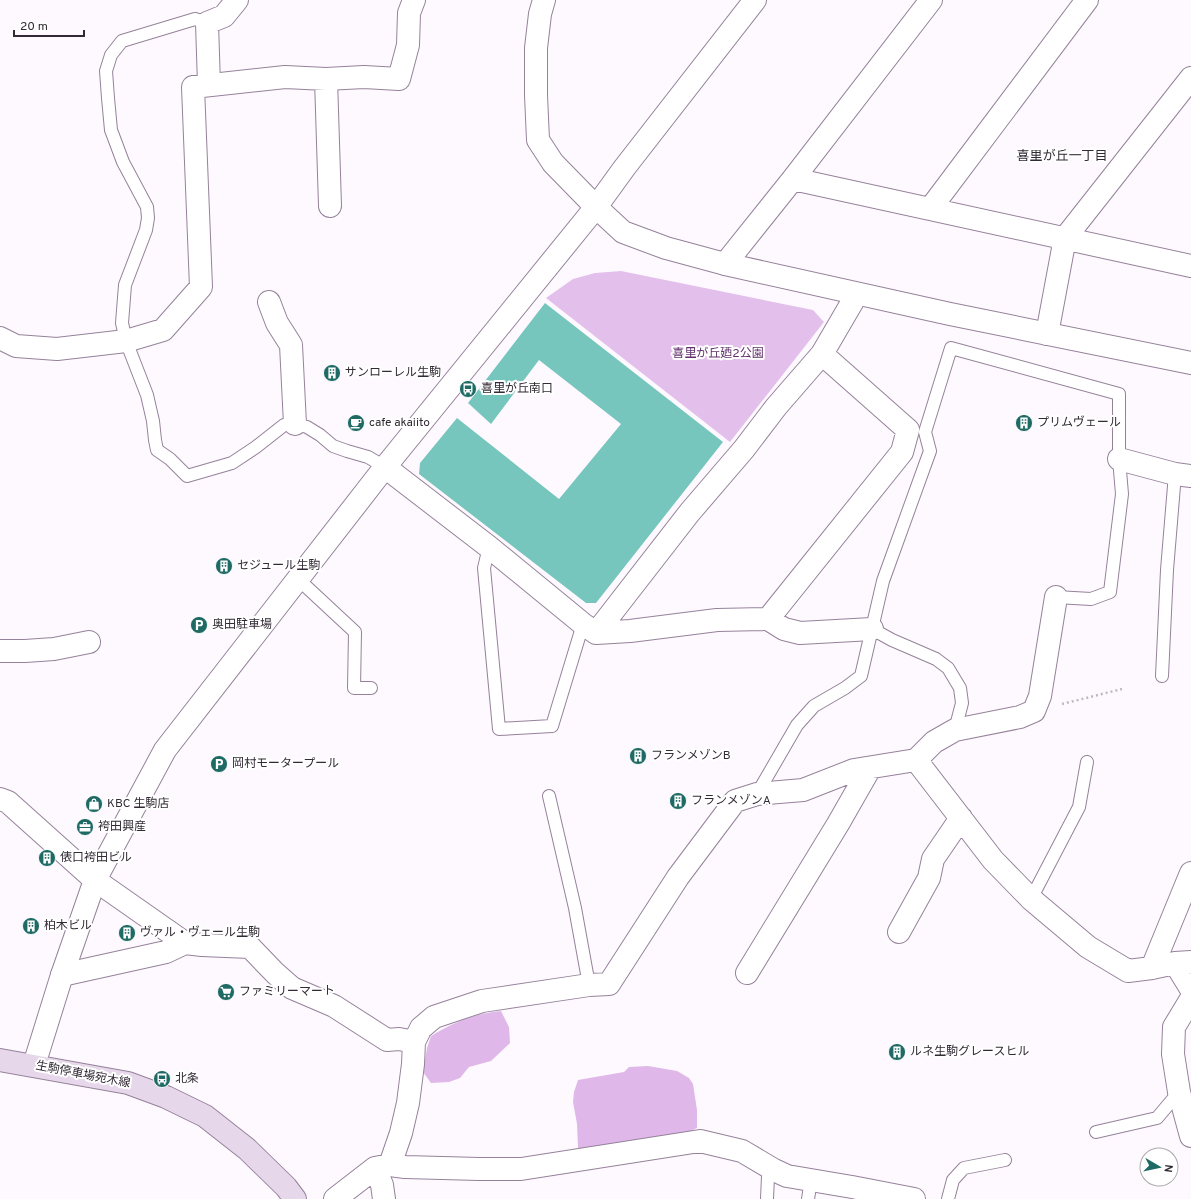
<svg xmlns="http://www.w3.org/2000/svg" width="1191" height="1199" viewBox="0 0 1191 1199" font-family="Overpass,'Noto Sans JP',sans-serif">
<rect width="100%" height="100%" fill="#fef9ff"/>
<path fill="#e3c0ec" d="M 621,271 L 813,310 L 824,322 L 730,442 L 546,298 L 573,279 L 595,273 Z"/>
<path fill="#dfb8e9" d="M 501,1011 L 509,1027 L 510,1043 L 491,1061 L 469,1067 L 460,1078 L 449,1082 L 431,1083 L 423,1072 L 427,1048 L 431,1036 C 452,1023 476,1013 501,1011 Z
M 648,1066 L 677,1071 L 689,1078 L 693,1084 L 697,1110 L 697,1128 L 680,1136 L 585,1150 L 578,1148 L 577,1124 L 573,1102 L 574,1092 L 578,1080 L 624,1072 L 629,1067 Z"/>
<path fill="#76c6be" d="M 545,303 L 723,442 L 596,603 L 586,603 L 419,474 L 420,463 L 457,418 L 559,499 L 621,424 L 539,360 L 491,424 L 468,403 Z"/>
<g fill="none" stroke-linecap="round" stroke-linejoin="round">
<g stroke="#95829a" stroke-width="14">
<path id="service" d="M 207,23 L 195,19 L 122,41 L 111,55 L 106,71 L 108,98 L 111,130 L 123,162 L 147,207 L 148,218 L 146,230 L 125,285 L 122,323 L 126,341 L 147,395 L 153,421 L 155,440 L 157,450 L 170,459 L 187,476 L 232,463 L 256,447 L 284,425 L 295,424 L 307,427 L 320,435 L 333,446 L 347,451 L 368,457 L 385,467
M 489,547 L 484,568 L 499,729 L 552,726 L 583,624
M 298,579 L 355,632 L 354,688 L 371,688
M 872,629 L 892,640 L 936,659 L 948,668 L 960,688 L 962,703 L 955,730
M 1162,676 L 1167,570 L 1175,474
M 757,794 L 797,725 L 814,706 L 845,688 L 861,676 L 883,581 L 930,451 L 925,432 L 951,348 L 1119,394 L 1119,459 L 1122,494 L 1110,592 L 1091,599 L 1056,597
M 549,796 L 575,908 L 589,985
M 1031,899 L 1079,807 L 1087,762
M 1096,1132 L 1157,1118 L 1179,1092
M 767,1199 L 768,1176 L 774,1170
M 808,1199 L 811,1180
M 948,1199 L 953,1180 L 964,1168 L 1005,1160"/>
</g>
<g stroke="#95829a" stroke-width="24">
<path id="minor" d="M 326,79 L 330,206
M 209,85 L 207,23 L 224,16 L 237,0
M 793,179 L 1191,266
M 930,209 L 1087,0
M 725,264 L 793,179 L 931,0
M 269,302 L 277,323 L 291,345 L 295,424
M 1047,334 L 1065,238 L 1191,78
M 0,338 L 16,346 L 57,349 L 126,341 L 163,330 L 201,287 L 193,87 L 285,77 L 326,79 L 364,77 L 399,79 L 408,45 L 409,13 L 414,0
M 1119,459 L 1175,474 L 1191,476
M 385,467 L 489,547 L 583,624 L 596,633 L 630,631 L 717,620 L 768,619 L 902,452 L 908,430 L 822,354
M 768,619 L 784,629 L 800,633 L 872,629
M 596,633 L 690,512 L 744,449 L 776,407 L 822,354 L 857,294
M 0,651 L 25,651 L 54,649 L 89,642
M 916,760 L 993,860 L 1031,899 L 1088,947 L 1128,971 L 1152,968 L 1175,963 L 1191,962
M 0,799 L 8,802 L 95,880 L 185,943 L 202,945 L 250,947 L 275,973 L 292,988 L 334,1006 L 387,1040 L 399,1039 L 414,1042
M 899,932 L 929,878 L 933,859 L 961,818
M 1175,963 L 1191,989
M 1152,968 L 1191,873
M 747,973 L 838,824 L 870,768
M 62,975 L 166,952 L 185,943
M 1191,999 L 1174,1027 L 1173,1054 L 1179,1092 L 1191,1136
M 390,1165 L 401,1133 L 408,1103 L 413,1064 L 414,1042 L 421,1028 L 434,1017 L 482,1001 L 589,985 L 609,984 L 678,877 L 735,801 L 757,794 L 803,790 L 854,770 L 916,760 L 934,742 L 955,730 L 1020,717 L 1034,711 L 1040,696 L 1056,597
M 375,1168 L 382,1185 L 384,1199
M 335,1199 L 375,1168 L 390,1165 L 405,1167 L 479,1169 L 521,1169 L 700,1141 L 742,1151 L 774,1170 L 787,1176 L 852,1187 L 914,1199"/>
</g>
<g stroke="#95829a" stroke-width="24">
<path id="tertiary" d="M 544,0 L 540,14 L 536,48 L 536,95 L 538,140 L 553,163 L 596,207 L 625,167 L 755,0
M 34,1065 L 62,975 L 95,880 L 165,750 L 385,467 L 596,207 L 623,232 L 666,248 L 725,264 L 950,314 L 1191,363"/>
</g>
<g stroke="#95829a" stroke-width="24">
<path id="secondary" d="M 0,1060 L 128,1083 L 166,1097 L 205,1116 L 247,1149 L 286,1187 L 295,1199"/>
</g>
<path stroke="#beb8bf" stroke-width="2.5" stroke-dasharray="2 3" stroke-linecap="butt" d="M 1062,704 L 1122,689"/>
<use href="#service" stroke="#fff" stroke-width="12"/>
<use href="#minor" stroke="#fff" stroke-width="22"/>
<use href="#tertiary" stroke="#fff" stroke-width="22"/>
<use href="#secondary" stroke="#e6d8ea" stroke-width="22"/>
</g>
<defs>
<g id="building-disc" transform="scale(0.9)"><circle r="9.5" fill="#1f6a64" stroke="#fff"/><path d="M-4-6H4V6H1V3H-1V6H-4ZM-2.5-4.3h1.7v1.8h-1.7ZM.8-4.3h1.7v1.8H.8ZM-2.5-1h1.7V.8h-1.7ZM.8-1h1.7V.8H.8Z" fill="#fff"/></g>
<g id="bus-disc" transform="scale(0.9)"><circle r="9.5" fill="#1f6a64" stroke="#fff"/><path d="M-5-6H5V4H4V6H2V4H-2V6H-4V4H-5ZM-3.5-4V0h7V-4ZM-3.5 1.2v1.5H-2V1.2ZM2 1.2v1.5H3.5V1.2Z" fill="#fff"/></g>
<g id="cafe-disc" transform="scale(0.9)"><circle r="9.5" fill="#1f6a64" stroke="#fff"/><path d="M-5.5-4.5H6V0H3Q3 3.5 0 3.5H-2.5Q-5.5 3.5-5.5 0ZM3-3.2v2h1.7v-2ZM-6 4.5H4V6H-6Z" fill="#fff"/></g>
<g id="parking-disc" transform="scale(0.9)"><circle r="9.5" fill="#1f6a64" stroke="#fff"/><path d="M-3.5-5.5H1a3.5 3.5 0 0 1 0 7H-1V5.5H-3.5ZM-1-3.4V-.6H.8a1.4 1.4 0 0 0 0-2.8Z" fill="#fff"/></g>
<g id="shop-disc" transform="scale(0.9)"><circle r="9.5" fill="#1f6a64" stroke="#fff"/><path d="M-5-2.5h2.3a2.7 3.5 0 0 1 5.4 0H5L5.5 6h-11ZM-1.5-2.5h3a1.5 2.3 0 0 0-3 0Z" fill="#fff"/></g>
<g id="office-disc" transform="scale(0.9)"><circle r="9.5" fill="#1f6a64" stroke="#fff"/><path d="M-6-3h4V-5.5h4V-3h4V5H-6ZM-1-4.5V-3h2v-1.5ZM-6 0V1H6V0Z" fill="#fff"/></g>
<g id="supermarket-disc" transform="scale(0.9)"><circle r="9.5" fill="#1f6a64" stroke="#fff"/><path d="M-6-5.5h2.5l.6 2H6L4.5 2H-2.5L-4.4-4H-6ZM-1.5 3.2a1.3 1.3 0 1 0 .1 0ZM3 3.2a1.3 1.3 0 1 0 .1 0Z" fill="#fff"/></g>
</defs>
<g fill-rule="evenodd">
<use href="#building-disc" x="332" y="373"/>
<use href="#bus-disc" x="468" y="389"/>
<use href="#cafe-disc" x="356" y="423"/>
<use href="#building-disc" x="1024" y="423"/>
<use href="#building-disc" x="224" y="566"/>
<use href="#parking-disc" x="199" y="625"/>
<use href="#building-disc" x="638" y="756"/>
<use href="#parking-disc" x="219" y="764"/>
<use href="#building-disc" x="678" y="801"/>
<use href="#shop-disc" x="94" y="804"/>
<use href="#office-disc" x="85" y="827"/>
<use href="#building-disc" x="47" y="858"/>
<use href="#building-disc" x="31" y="926"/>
<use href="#building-disc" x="127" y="933"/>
<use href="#supermarket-disc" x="226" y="992"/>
<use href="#building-disc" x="897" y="1052"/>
<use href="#bus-disc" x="162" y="1079"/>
</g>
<g text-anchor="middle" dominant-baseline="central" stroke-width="4" stroke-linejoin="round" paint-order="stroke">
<g font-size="12" fill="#60306b" stroke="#fff">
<text x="718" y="354">喜里が丘廼2公園</text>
</g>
<g font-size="12" fill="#322a34" stroke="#fff" text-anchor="start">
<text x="345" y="373">サンローレル生駒</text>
<text x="481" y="389">喜里が丘南口</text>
<text x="369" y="423">cafe akaiito</text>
<text x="1037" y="423">プリムヴェール</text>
<text x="237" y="566">セジュール生駒</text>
<text x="212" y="625">奥田駐車場</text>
<text x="651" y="756">フランメゾンB</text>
<text x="232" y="764">岡村モータープール</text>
<text x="691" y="801">フランメゾンA</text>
<text x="107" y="804">KBC 生駒店</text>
<text x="98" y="827">袴田興産</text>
<text x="60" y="858">俵口袴田ビル</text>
<text x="44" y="926">柏木ビル</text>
<text x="140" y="933">ヴァル・ヴェール生駒</text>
<text x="239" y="992">ファミリーマート</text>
<text x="910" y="1052">ルネ生駒グレースヒル</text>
<text x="175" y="1079">北条</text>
</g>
<g font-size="12" fill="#322a34" stroke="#fff">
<text transform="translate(83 1075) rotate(11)">生駒停車場宛木線</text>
</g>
<g font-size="13" fill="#322a34" stroke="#fff">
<text x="1062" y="157">喜里が丘一丁目</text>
</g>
</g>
<g transform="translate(1159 1167) rotate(99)"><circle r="19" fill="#ffffff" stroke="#adaaae"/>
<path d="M0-3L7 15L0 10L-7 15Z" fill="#1f6a64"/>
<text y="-6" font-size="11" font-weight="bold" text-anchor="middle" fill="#322a34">N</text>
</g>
<path d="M14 30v6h70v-6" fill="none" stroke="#322a34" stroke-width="2"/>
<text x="20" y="30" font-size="12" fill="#322a34" stroke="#ffffff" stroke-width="3" paint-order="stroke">20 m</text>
</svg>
